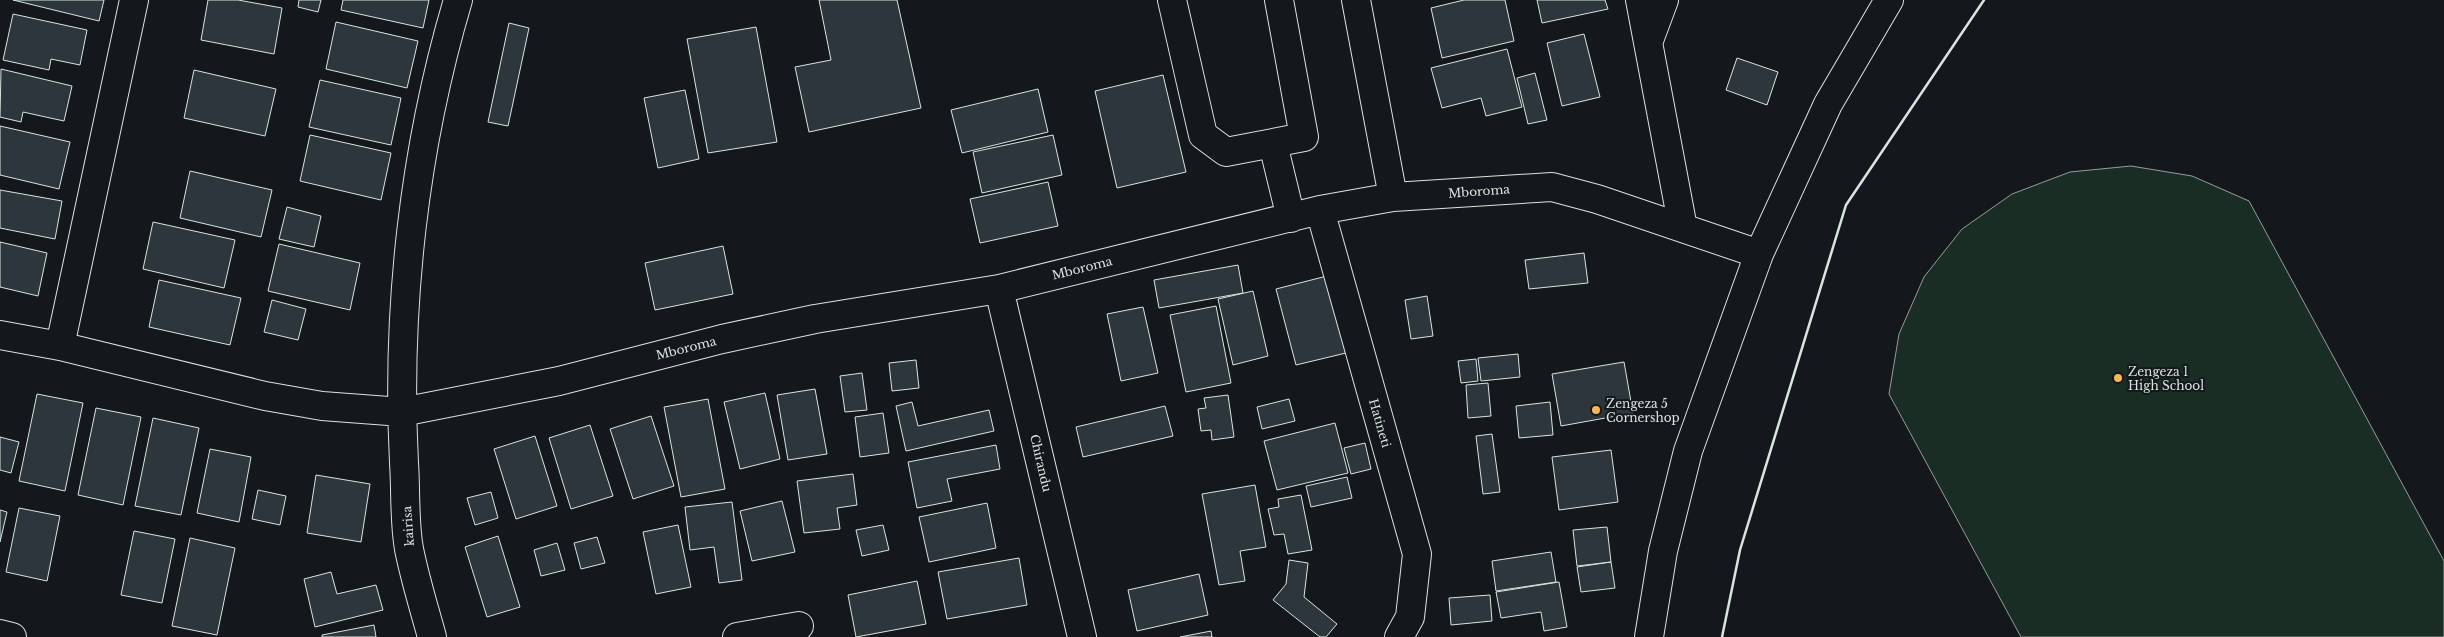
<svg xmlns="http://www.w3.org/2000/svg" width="2444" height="637" viewBox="0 0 2444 637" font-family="'Libre Baskerville',serif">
<rect width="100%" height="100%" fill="#14181c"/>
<path fill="#1a2d24" stroke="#939e99" d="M 2131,166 L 2192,176 L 2249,201 L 2444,561 L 2444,637 L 2021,637 L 1889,394 L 1899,334 L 1924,277 L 1962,229 L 2012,194 L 2070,172 Z"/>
<path fill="#2c363c" stroke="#d8e6dc" d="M 13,0 L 104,0 L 99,21 Z
M 208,0 L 238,0 L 282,8 L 274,54 L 201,40 Z
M 299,0 L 321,0 L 318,12 L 298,7 Z
M 343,0 L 429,0 L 423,28 L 341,10 Z
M 819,0 L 897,0 L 921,108 L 809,132 L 795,67 L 831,60 Z
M 1464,0 L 1505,0 L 1514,41 L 1442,58 L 1431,8 Z
M 1537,0 L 1605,0 L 1608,9 L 1542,23 Z
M 13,14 L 87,30 L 80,65 L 51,59 L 49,70 L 3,60 Z
M 336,22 L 418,41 L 407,88 L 326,69 Z
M 509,23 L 529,28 L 508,126 L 488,122 Z
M 756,27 L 777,142 L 708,153 L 687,39 Z
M 1584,34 L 1600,97 L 1562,106 L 1547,43 Z
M 1507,49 L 1522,107 L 1486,116 L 1481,98 L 1442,108 L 1431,68 Z
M 1737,58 L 1778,72 L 1767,105 L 1726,90 Z
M 1,69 L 72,86 L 64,121 L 23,112 L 21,122 L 0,117 Z
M 194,70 L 276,89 L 265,136 L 184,118 Z
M 1535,73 L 1547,120 L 1528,124 L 1517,78 Z
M 1163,75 L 1186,172 L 1117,188 L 1095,91 Z
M 320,80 L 401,98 L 391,145 L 309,127 Z
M 1038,89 L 1048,132 L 962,153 L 951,110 Z
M 685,90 L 699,159 L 658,168 L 644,98 Z
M 0,126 L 70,142 L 59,189 L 0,175 Z
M 310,135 L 391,153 L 381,200 L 300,181 Z
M 1053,135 L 1062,175 L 982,193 L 973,152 Z
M 190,171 L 272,190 L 261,237 L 180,218 Z
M 1048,182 L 1058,226 L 980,243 L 970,199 Z
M 0,190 L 62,201 L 55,239 L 0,228 Z
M 287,207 L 321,216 L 314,247 L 279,239 Z
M 153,222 L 235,240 L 224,288 L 143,269 Z
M 0,242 L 47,253 L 38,296 L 0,287 Z
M 279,244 L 360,263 L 350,310 L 268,291 Z
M 723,246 L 733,294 L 655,310 L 645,263 Z
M 1584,253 L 1588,283 L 1529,289 L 1525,260 Z
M 1238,265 L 1243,293 L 1159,308 L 1154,280 Z
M 1327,276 L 1346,353 L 1296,365 L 1276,289 Z
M 159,280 L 241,298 L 230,345 L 149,327 Z
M 1253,291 L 1268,356 L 1233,365 L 1218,299 Z
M 1427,296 L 1433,336 L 1411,339 L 1405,300 Z
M 272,300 L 306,309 L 298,340 L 264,332 Z
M 1216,306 L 1231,383 L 1186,392 L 1170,315 Z
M 1143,307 L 1158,373 L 1121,381 L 1107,314 Z
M 1518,354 L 1520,377 L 1481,381 L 1478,358 Z
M 1476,359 L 1478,381 L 1461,383 L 1458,361 Z
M 916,360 L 919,388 L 892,391 L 889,363 Z
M 1624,362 L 1633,413 L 1561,426 L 1552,374 Z
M 862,373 L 867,410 L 845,412 L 840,376 Z
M 1488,383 L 1491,416 L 1468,418 L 1466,385 Z
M 815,389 L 827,454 L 788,460 L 777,395 Z
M 765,393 L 780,459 L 740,469 L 724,402 Z
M 37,394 L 83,403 L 65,491 L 19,481 Z
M 1228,395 L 1234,437 L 1212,440 L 1211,430 L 1201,431 L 1198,409 L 1206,408 L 1204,398 Z
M 708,399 L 725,489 L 681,497 L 664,407 Z
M 1289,399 L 1295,421 L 1262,429 L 1257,407 Z
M 912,402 L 918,426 L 989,410 L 994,431 L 906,451 L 896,406 Z
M 1550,402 L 1553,435 L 1519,438 L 1516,406 Z
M 1165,406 L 1173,436 L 1083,457 L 1076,427 Z
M 96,408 L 141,417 L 123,505 L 78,495 Z
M 883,413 L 889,453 L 860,457 L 855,417 Z
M 651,416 L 674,486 L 633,499 L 610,429 Z
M 153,418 L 199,428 L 181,515 L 135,506 Z
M 1335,423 L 1348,473 L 1277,490 L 1264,441 Z
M 590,425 L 613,496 L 571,509 L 549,438 Z
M 1492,434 L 1500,492 L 1483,494 L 1476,436 Z
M 535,436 L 557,506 L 516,519 L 494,449 Z
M 0,437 L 19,442 L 11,473 L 0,470 Z
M 1365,443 L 1371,469 L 1351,474 L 1344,448 Z
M 996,445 L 1000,469 L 947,479 L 952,501 L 917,508 L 908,462 Z
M 210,449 L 251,457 L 239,522 L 197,513 Z
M 1611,450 L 1618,502 L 1559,510 L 1552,457 Z
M 853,474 L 857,505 L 837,508 L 840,529 L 804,533 L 797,481 Z
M 316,475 L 370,484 L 361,542 L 307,533 Z
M 1347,477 L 1352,498 L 1311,507 L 1306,486 Z
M 1255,485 L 1266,547 L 1240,551 L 1245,581 L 1219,585 L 1202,494 Z
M 258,490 L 286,496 L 280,525 L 252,519 Z
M 491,492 L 498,518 L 475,525 L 467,498 Z
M 1301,495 L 1312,550 L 1288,554 L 1284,534 L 1274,535 L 1268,509 L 1279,507 L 1278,499 Z
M 782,501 L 795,552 L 752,561 L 740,511 Z
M 732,502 L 742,580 L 719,583 L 714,547 L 690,550 L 685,507 Z
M 987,503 L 996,548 L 929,562 L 919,517 Z
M 19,508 L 60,516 L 47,581 L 6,572 Z
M 0,510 L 7,512 L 0,542 Z
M 678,525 L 691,587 L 656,594 L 643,532 Z
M 883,525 L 889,550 L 862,556 L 856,530 Z
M 1607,527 L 1611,562 L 1577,566 L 1573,530 Z
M 134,531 L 175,539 L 162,603 L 121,595 Z
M 498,536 L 520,607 L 487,617 L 465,547 Z
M 597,537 L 605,563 L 581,569 L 574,543 Z
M 190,538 L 235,548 L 217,635 L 172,626 Z
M 557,543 L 565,570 L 541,576 L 534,550 Z
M 1551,552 L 1556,582 L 1496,591 L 1492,561 Z
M 1019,558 L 1027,605 L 947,619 L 938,572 Z
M 1289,560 L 1308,563 L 1304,597 L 1337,624 L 1326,637 L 1320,637 L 1273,600 L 1286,584 Z
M 1611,562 L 1615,588 L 1581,592 L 1577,567 Z
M 331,572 L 337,594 L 376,585 L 383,610 L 315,627 L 304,579 Z
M 1199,574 L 1208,615 L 1137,631 L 1128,590 Z
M 917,581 L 926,624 L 856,637 L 848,595 Z
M 1559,582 L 1567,627 L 1544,631 L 1541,612 L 1501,618 L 1496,592 Z
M 1490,595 L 1492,621 L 1451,625 L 1449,598 Z
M 374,625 L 376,637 L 322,637 L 322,635 Z
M 1211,631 L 1212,637 L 1180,637 Z"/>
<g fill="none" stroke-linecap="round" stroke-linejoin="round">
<g stroke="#d8e6dc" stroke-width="30">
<path id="minor" d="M 1172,0 L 1203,135 L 1226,152 L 1304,137 L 1279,0
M 1356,0 L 1393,197
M 1640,0 L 1683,228
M 1648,43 L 1664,0
M 1273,144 L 1291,218
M 1320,210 L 1417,554 L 1410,617 L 1399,637
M 999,289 L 1082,637
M 0,335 L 60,346 L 265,396 L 322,406 L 402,412 L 559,381 L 722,339 L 815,319 L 999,289 L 1320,210 L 1393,197 L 1552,187 L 1597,199 L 1759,254
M 60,346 L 134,0
M 0,634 L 12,637
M 432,637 C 424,608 415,579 409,549 C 404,522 406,491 404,463 C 396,308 414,148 458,0
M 737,637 L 799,626
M 1649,637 L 1663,551 L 1688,451 L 1759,254 L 1828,104 L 1889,0"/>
</g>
<use href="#minor" stroke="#14181c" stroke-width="28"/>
<path stroke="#d8e6dc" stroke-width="2.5" d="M 1722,637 L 1740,550 L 1846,205 L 1984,0"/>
</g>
<g fill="#ffb74d" stroke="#14181c" stroke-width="2">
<circle cx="2118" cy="378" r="5"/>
<circle cx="1596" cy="410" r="5"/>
</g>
<g text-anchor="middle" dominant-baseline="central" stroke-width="4" stroke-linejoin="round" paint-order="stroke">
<g font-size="12" fill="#d8e6dc" stroke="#14181c">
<text transform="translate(1479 191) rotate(-4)">Mboroma</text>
<text transform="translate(1082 268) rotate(-14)">Mboroma</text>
<text transform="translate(686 348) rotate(-14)">Mboroma</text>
<text transform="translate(1380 423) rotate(74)">Hatineti</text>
<text transform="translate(1041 463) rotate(77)">Chirandu</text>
<text transform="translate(408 526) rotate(-94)">kairisa</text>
</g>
<g font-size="12" fill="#d8e6dc" stroke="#14181c" text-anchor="start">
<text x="2128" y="371">Zengeza 1<tspan x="2128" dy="14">High School</tspan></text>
<text x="1606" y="403">Zengeza 5<tspan x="1606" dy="14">Cornershop</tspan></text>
</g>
</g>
</svg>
